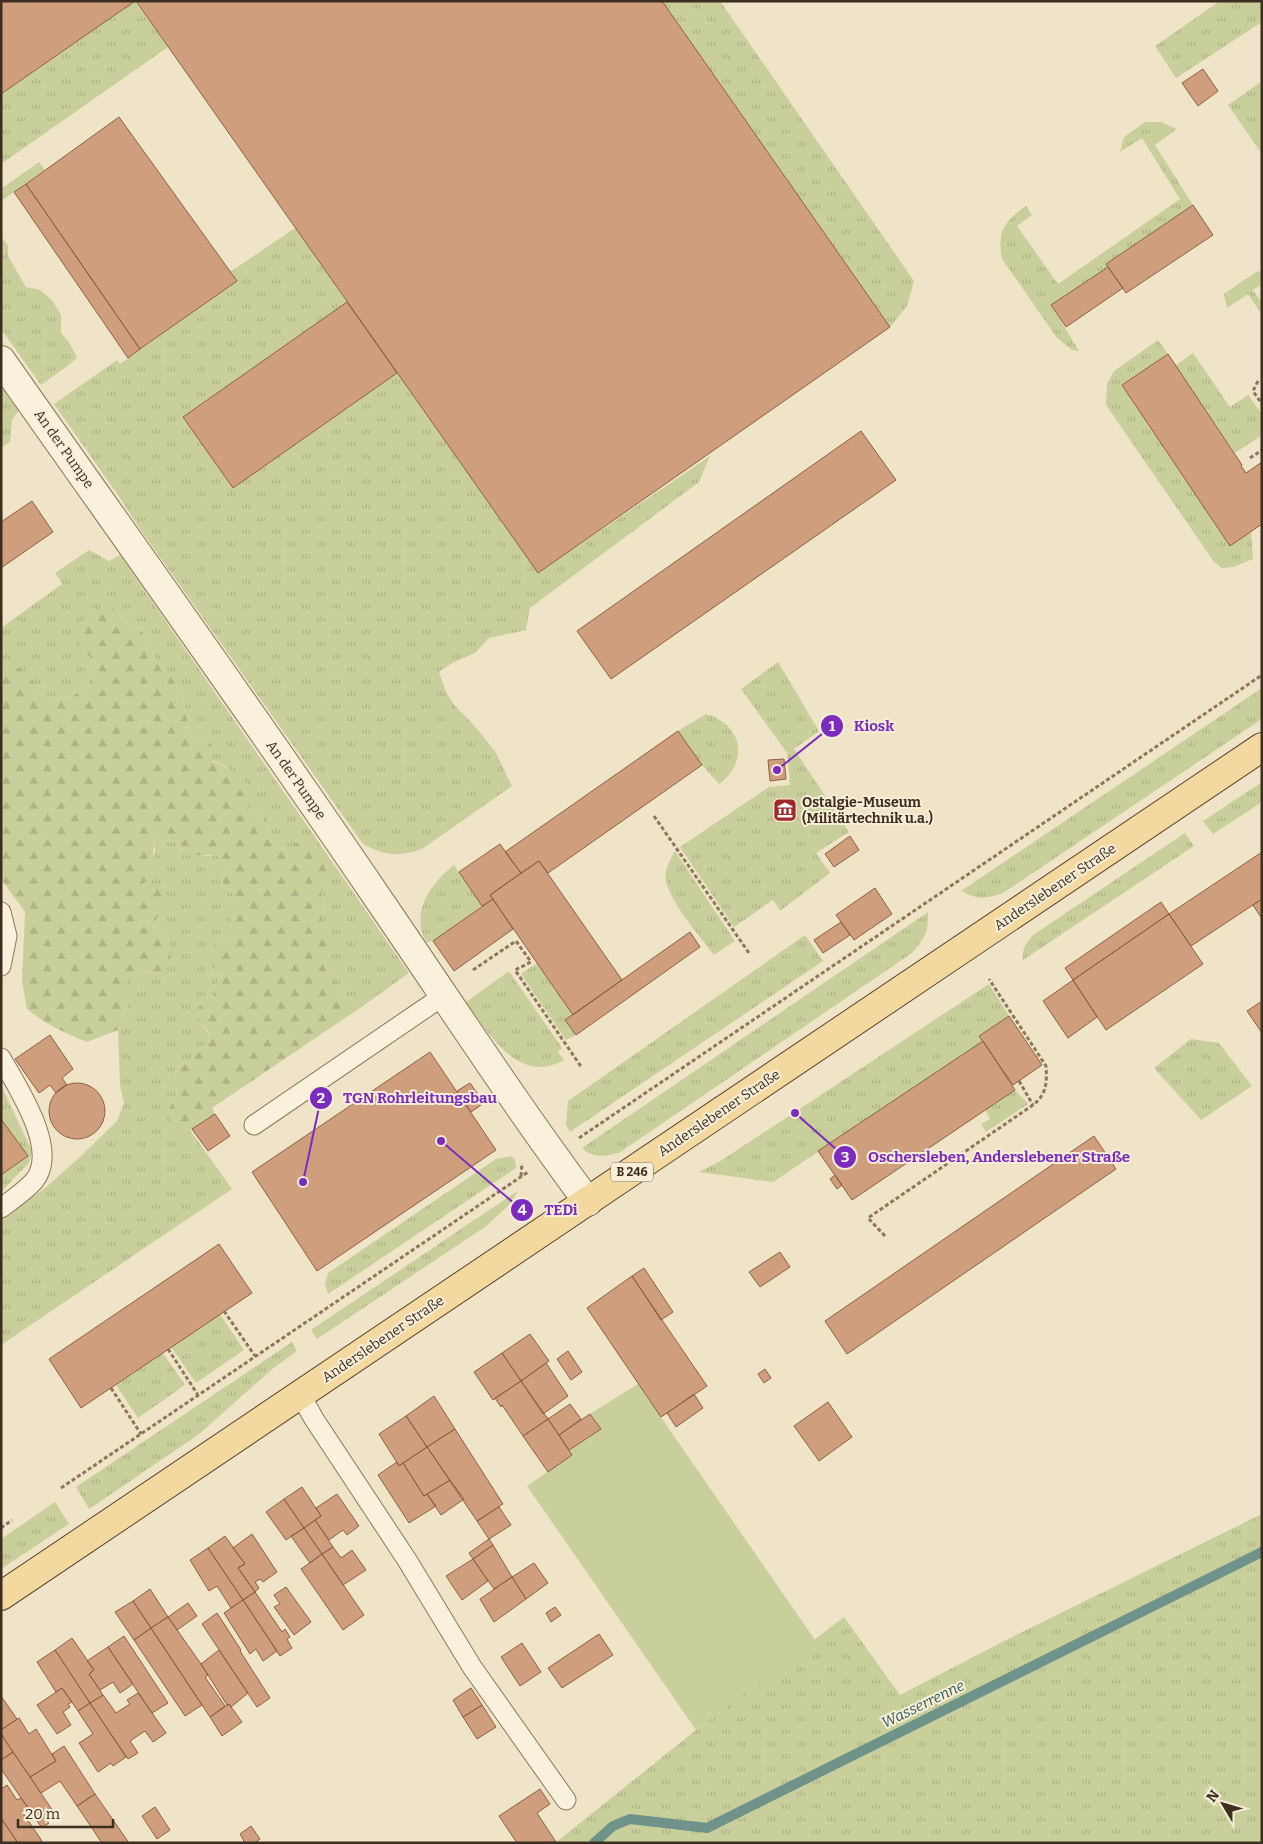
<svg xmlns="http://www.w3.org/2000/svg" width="1263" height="1844" viewBox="0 0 1263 1844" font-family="Bitter,serif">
<defs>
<pattern id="grass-tufts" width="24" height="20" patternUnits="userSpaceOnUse" patternTransform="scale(1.25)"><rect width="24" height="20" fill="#c9cf9b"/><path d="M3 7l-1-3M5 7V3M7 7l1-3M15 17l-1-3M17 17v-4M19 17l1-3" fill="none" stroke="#aeb285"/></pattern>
<pattern id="forest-firs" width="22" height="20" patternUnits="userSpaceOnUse" patternTransform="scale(1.25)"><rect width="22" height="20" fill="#c9cf9b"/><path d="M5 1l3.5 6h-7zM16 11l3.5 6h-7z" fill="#aeb285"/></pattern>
</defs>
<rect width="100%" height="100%" fill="#f0e4c8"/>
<path fill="url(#grass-tufts)" d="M 135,1 L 168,47 L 1,164 L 1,94 Z
M 662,1 L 720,1 L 914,281 L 907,306 L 890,327 Z
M 1220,1 L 1262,1 L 1262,22 L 1176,78 L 1155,46 Z
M 1262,81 L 1262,154 L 1228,105 Z
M 1145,122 L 1161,122 L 1177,129 L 1155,145 L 1193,205 L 1107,264 L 1108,267 L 1051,305 L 1079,351 L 1072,350 L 1057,338 L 1002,259 C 997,231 1004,222 1026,206 L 1032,215 L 1017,226 L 1058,284 L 1180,199 L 1142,138 L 1120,152 L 1124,137 Z
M 39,162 L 45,170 L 1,201 L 1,189 Z
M 295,228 L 347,302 L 183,417 L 233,488 L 397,373 L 538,573 L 710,456 L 699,482 L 530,608 L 526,630 L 489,638 L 475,653 L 452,663 L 439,672 L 446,692 L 455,706 L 472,723 L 495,751 L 512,786 L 422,849 C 398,857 386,856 363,844 L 140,529 L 118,495 L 54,404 L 117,360 L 120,364 L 237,281 L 230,272 Z
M 1,237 L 8,245 L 8,256 L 26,287 L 40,290 L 52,300 L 61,315 L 61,333 L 69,342 L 77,358 L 66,367 L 41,385 L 1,329 Z
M 1262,271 L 1262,284 L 1253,290 L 1262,303 L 1262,315 L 1248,294 L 1227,308 L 1224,294 L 1256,272 Z
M 1158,340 L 1168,354 L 1122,385 L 1230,545 L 1251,531 L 1253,559 L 1233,567 L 1222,568 L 1214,562 L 1106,405 L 1107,384 L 1114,371 Z
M 1193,353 L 1230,407 L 1248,395 L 1262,414 L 1262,435 L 1235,453 L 1175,366 Z
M 1,386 L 19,410 L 12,420 L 10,442 L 1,448 Z
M 89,550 L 109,561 L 120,555 L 409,973 L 360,1008 L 354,1000 L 337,995 L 335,977 L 324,966 L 330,953 L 322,921 L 324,907 L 321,893 L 332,879 L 269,839 L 266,816 L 248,809 L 227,767 L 212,760 L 210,742 L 190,736 L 184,702 L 175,682 L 156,661 L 141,629 L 125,622 L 113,607 L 80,647 L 96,663 L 89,685 L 70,698 L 44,697 L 35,683 L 12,662 L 1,666 L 1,628 L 62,584 L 55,573 Z
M 778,662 L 819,731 L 794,749 L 849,832 L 816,853 L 830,873 L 780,911 L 773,900 L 734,927 L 680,847 L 769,787 L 790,785 L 787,753 L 741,689 Z
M 1262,688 L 1262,717 L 1259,721 L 1003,893 C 985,899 978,900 961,891 Z
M 706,714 C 742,724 750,761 719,784 L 702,765 L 678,731 Z
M 1262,782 L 1262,802 L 1213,834 L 1203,821 Z
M 1185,833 L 1194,846 L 1023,960 C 1022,949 1025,944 1033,935 Z
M 154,839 L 176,842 L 181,852 L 207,856 L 217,855 L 228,864 L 220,882 L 238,899 L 238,930 L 227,940 L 214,945 L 211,965 L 222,976 L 213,988 L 214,1002 L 198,1018 L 212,1039 L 199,1050 L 192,1060 L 176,1067 L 174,1083 L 178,1092 L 168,1111 L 186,1137 L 190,1130 L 232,1189 L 1,1345 L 1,1219 L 45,1188 L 78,1159 L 117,1121 L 124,1103 L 120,1086 L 118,1030 L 127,1007 L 121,985 L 143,972 L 158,973 L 171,944 L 153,924 L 143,886 L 155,852 Z
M 675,851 L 735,941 L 714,955 C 700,936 670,903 666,880 C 664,870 670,860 675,851 Z
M 454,865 L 482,906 L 433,941 L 426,942 C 410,912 431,883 454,865 Z
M 928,912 C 929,932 924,939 912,953 L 619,1153 C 604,1156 593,1159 582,1148 Z
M 805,935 L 823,961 L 570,1132 L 566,1125 L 568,1101 Z
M 537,963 L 573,1015 L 565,1020 L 576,1035 L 566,1040 L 521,974 Z
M 509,971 L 562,1048 L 558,1052 L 564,1060 C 519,1086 488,1033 466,1002 Z
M 989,984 L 1009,1016 L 980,1035 L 983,1041 L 773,1182 L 699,1172 L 719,1162 Z
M 1191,1039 L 1219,1043 L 1252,1086 L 1201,1120 L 1154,1068 Z
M 1,1085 L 32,1151 L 29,1163 L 1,1192 L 1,1175 L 27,1156 L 1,1119 Z
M 1015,1090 L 1028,1104 L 986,1132 L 981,1124 L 990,1119 L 985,1110 Z
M 511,1156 L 515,1160 L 516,1168 L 328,1294 L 325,1284 L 328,1273 L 496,1159 Z
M 519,1190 L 508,1206 L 485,1227 L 317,1339 L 311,1330 Z
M 220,1314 L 244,1350 L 196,1383 L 171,1347 Z
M 292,1342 L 297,1351 L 271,1370 L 198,1435 L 89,1509 L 76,1487 Z
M 163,1353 L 185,1385 L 138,1418 L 116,1385 Z
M 55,1502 L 69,1524 L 1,1569 L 1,1539 Z
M 1262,1514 L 1262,1843 L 555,1843 L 696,1730 L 844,1617 L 900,1695 L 1004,1641 Z"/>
<path fill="url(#forest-firs)" d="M 113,607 L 125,622 L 141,629 L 156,661 L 175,682 L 184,702 L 190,736 L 211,742 L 212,761 C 229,768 242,775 253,791 L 248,808 L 266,816 L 269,839 L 286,850 L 304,838 C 322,849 330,857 332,879 L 321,893 L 324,907 L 322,920 L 330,930 L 330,953 L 324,966 L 335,977 L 337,995 L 354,1000 L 360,1008 L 212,1108 L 215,1114 L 191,1130 L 186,1138 L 173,1127 L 168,1111 L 178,1092 L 174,1083 L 176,1067 L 192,1060 L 199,1050 L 212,1039 L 207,1030 L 197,1018 L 198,1007 L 214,1002 L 213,988 L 222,976 L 211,965 L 207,956 L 214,945 L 227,940 L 237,930 L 229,916 L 238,899 L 220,882 L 228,864 L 217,855 C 207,856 198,854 188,856 L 181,852 L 176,842 L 154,839 L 153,869 L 143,885 L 160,889 L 168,901 L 153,924 L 171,944 L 170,966 L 158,973 L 143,972 L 122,985 L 127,1007 L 118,1030 L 87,1042 C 65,1033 45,1024 27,1009 L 22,981 L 25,912 L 1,879 L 1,666 L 12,661 L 35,683 L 44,697 L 70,698 L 89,685 L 96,663 L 80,647 L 76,633 L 90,612 Z"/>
<path fill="#c9cf9b" d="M 638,1384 L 815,1640 L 696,1730 L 527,1486 L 572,1455 L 569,1450 L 600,1429 L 590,1414 Z"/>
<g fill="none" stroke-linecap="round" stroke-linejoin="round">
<path stroke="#6f938a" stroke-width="10" d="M 594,1843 L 613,1826 L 630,1819 L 707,1828 L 1262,1552"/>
</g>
<path fill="#cf9f7d" stroke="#8d5f41" d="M 1,1 L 135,1 L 1,94 Z
M 136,1 L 662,1 L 890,327 L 538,573 Z
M 1203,69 L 1218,91 L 1198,106 L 1182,83 Z
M 119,117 L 237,281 L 140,349 L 26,184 Z
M 26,184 L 140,349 L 128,358 L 14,192 Z
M 1193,205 L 1213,235 L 1126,293 L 1106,264 Z
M 1108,267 L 1123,288 L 1066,327 L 1051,305 Z
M 347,302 L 397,373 L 233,488 L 183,417 Z
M 1168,354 L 1242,465 L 1241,466 L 1246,473 L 1262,462 L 1262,524 L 1230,546 L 1122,385 Z
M 861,431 L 896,480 L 611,679 L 577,631 Z
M 32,501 L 53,532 L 1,568 L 1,522 Z
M 678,731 L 702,765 L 548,873 L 539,861 L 521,873 L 505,852 Z
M 784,759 L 786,779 L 770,781 L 768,760 Z
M 850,836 L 859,850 L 834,867 L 825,854 Z
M 500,844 L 521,873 L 490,895 L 493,899 L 482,906 L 459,872 Z
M 1262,852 L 1262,899 L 1191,946 L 1169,914 Z
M 539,861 L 622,980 L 573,1015 L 490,895 Z
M 875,888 L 892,914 L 854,940 L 836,915 Z
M 493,899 L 513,929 L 454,971 L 433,941 Z
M 1262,899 L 1262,919 L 1253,905 Z
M 1161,902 L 1169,914 L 1073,980 L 1065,968 Z
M 1169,914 L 1203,964 L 1106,1030 L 1073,980 Z
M 841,922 L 850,935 L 823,953 L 814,940 Z
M 690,932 L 700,947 L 576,1035 L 565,1020 Z
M 1073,980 L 1097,1017 L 1068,1038 L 1043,1001 Z
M 1262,1001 L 1262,1033 L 1247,1011 Z
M 1009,1016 L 1042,1065 L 1013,1085 L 979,1036 Z
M 50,1035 L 73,1069 L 62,1078 L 67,1085 L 56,1093 L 50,1085 L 39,1093 L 15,1059 Z
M 983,1041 L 1015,1090 L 852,1200 L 818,1151 Z
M 430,1052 L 496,1150 L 317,1271 L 252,1172 Z
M 470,1083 L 484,1103 L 471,1112 L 457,1091 Z
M49 1111a28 28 0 1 1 56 0a28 28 0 1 1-56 0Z
M 215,1114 L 230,1136 L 208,1151 L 192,1129 Z
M 1,1119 L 28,1156 L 1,1175 Z
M 1094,1136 L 1116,1169 L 847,1354 L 825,1321 Z
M 835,1175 L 842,1185 L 837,1189 L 830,1179 Z
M 219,1244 L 252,1293 L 81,1408 L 49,1359 Z
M 780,1252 L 790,1267 L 760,1287 L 749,1272 Z
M 644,1268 L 673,1312 L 661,1320 L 632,1276 Z
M 632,1276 L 707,1386 L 661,1417 L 587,1308 Z
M 530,1334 L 549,1361 L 521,1381 L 502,1353 Z
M 568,1351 L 582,1372 L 571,1380 L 557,1359 Z
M 502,1353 L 521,1381 L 493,1400 L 474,1372 Z
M 546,1363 L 568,1396 L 543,1414 L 521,1381 Z
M 765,1369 L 771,1378 L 764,1383 L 758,1374 Z
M 521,1381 L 548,1419 L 523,1436 L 502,1405 L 501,1407 L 495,1398 Z
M 694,1394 L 703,1408 L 676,1427 L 667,1413 Z
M 434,1396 L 455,1429 L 427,1447 L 406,1416 Z
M 828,1402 L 852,1437 L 819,1461 L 794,1426 Z
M 570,1404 L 581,1419 L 559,1435 L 548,1419 Z
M 590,1414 L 601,1429 L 569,1450 L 559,1435 Z
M 406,1416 L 427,1447 L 399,1466 L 379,1434 Z
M 548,1419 L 572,1455 L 548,1472 L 523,1436 Z
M 455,1429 L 503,1504 L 477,1521 L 427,1447 Z
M 427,1447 L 450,1480 L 424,1496 L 403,1463 Z
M 397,1462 L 399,1466 L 403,1463 L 424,1496 L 427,1494 L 436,1506 L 409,1523 L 378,1475 Z
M 450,1480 L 464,1499 L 441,1515 L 427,1494 Z
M 302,1487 L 321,1516 L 304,1528 L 284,1499 Z
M 337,1494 L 359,1526 L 347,1535 L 343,1530 L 329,1540 L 315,1520 L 321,1516 L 316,1508 Z
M 284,1499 L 304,1528 L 286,1540 L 266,1512 Z
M 499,1507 L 511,1525 L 489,1539 L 477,1521 Z
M 315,1520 L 333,1547 L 322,1554 L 304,1528 Z
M 304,1528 L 322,1554 L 310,1563 L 291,1536 Z
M 252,1534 L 277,1572 L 263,1582 L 260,1579 L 255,1582 L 259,1588 L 255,1592 L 238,1568 L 245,1564 L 233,1548 Z
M 225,1536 L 245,1564 L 238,1568 L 255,1592 L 243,1600 L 208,1548 Z
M 489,1539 L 493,1545 L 473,1559 L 469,1553 Z
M 493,1545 L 512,1577 L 494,1589 L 473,1559 Z
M 333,1547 L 341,1558 L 352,1550 L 366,1570 L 343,1585 L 322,1554 Z
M 208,1548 L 243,1600 L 231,1608 L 217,1586 L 209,1591 L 190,1560 Z
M 322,1554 L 364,1615 L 343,1630 L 301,1569 Z
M 473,1559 L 488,1581 L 462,1600 L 446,1576 Z
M 534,1563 L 548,1583 L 526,1599 L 512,1577 Z
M 512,1577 L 526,1599 L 494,1622 L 480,1599 Z
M 286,1587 L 311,1622 L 294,1635 L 274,1607 L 280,1604 L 274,1595 Z
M 150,1589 L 168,1617 L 151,1628 L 133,1601 Z
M 255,1592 L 282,1632 L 285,1629 L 290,1637 L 287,1639 L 292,1648 L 280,1656 L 243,1600 Z
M 243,1600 L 277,1651 L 263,1661 L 256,1649 L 250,1654 L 224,1613 Z
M 133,1601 L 151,1628 L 134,1640 L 115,1612 Z
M 188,1603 L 197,1616 L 177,1630 L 168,1617 Z
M 555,1607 L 561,1615 L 551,1622 L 546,1613 Z
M 217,1613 L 241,1650 L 240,1651 L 270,1698 L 257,1707 L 202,1624 Z
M 168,1617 L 201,1664 L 208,1675 L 205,1677 L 225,1706 L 210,1717 L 151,1628 Z
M 151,1628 L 202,1705 L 185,1716 L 134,1640 Z
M 599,1634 L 613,1655 L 562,1688 L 548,1668 Z
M 124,1636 L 168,1703 L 152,1713 L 108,1647 Z
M 72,1638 L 94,1670 L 89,1674 L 103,1695 L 90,1703 L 55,1650 Z
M 522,1643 L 541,1672 L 520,1686 L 501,1657 Z
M 108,1647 L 133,1684 L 120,1693 L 113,1682 L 100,1690 L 89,1674 L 94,1670 L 87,1661 Z
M 55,1650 L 90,1703 L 78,1711 L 62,1688 L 56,1692 L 37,1662 Z
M 219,1650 L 248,1693 L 231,1707 L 229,1704 L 227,1705 L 201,1664 Z
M 62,1688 L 72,1702 L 68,1704 L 70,1707 L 63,1712 L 71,1725 L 57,1734 L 37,1705 Z
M 471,1688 L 482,1705 L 463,1717 L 453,1700 Z
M 138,1693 L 166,1733 L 153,1742 L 145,1731 L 130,1741 L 138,1753 L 128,1759 L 90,1703 L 103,1695 L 116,1713 L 130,1704 L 127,1700 Z
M 1,1696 L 17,1719 L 1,1730 Z
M 90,1703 L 126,1757 L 113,1766 L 111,1763 L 98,1772 L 79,1743 L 93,1734 L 78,1711 Z
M 229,1704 L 242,1722 L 222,1736 L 210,1717 Z
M 482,1705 L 496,1727 L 477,1739 L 463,1717 Z
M 19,1718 L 29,1734 L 36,1729 L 56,1761 L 30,1777 L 1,1734 L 1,1730 Z
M 1,1734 L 13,1752 L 1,1760 Z
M 64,1746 L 95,1794 L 77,1806 L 60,1781 L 41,1793 L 30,1777 L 56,1761 L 52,1754 Z
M 13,1752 L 57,1817 L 42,1828 L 1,1769 L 1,1760 Z
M 7,1785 L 17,1800 L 21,1798 L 29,1809 L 23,1813 L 42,1841 L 39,1843 L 18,1843 L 1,1818 L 1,1789 Z
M 540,1789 L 550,1804 L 537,1813 L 556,1842 L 517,1843 L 499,1816 Z
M 95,1794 L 129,1843 L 102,1843 L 77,1806 Z
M 155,1807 L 170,1830 L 157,1839 L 142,1816 Z
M 1,1818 L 18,1843 L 1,1843 Z
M 251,1826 L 260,1839 L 255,1843 L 245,1843 L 240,1834 Z"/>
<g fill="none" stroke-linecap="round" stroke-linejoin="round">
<g stroke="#8d765c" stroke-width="21">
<path id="service" d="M 1,912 L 7,936 L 1,966
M 1,1058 C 17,1087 60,1150 34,1181 C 25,1191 12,1200 1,1208
M 254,1125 L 443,996
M 300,1394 L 314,1419 L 407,1560 L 472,1667 L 566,1800"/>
</g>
<g stroke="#8d765c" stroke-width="30">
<path id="minor" d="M 1,360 C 127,539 254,716 377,897 C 447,999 514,1103 588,1202"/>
</g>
<g stroke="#5b4430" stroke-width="30">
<path id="primary" d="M 1,1596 L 1262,747"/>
</g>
<path stroke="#8d765c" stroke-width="3" stroke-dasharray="4 2.5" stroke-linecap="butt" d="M 1258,381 L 1253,391 L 1262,404
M 1250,458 L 1262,450
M 654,816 L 749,953
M 473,970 L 516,941 L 531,962 L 515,970 L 582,1068
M 1019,1081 L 1033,1105
M 579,1138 L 1262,675
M 521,1176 L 522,1163
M 885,1236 L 868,1218 L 1033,1105 C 1047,1094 1047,1082 1046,1066 L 989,979
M 224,1311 L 255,1356
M 168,1349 L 198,1395
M 111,1388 L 141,1434
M 61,1488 L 528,1172
M 1,1528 L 12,1520"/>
<use href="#service" stroke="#faf1dc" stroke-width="19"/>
<use href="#minor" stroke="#faf1dc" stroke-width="28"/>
<use href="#primary" stroke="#f3d9a0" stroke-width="28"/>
</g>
<defs>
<g id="museum-square" transform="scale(1.25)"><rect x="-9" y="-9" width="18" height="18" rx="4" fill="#9e2a2b" stroke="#f7eed8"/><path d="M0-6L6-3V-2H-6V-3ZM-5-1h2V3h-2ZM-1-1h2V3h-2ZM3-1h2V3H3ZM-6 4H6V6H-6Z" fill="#fff"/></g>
</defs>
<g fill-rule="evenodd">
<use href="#museum-square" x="785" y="810"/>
</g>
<g text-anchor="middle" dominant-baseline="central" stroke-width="4" stroke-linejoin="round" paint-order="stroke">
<rect fill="#f7eed8" stroke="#756857" stroke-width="1" x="611" y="1162.5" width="42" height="19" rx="4"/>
<g font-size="12" font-weight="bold" fill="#3d2e20">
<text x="632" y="1172">B 246</text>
</g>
<g font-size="14" fill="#3d2e20" stroke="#f7eed8">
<text transform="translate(64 449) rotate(55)">An der Pumpe</text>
<text transform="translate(296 780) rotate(55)">An der Pumpe</text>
<text transform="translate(1055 887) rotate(-34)">Anderslebener Straße</text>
<text transform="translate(719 1113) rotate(-34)">Anderslebener Straße</text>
<text transform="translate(383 1339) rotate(-34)">Anderslebener Straße</text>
</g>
<g font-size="14" font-weight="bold" fill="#3d2e20" stroke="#f7eed8" text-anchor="start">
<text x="802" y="802">Ostalgie-Museum<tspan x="802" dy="16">(Militärtechnik u.a.)</tspan></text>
</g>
<g font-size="15" font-style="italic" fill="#2f5d5a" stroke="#f7eed8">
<text transform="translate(923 1704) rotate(-26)">Wasserrenne</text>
</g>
</g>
<path fill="none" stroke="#7b2cbf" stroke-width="2" d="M777 770L832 726M303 1182L321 1098M795 1113L845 1157M441 1141L522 1210"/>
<g fill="#7b2cbf" stroke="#f7eed8" stroke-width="2">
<circle cx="777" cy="770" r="5"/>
<circle cx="303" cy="1182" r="5"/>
<circle cx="795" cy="1113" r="5"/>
<circle cx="441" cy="1141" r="5"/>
<circle cx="832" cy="726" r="12"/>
<circle cx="321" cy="1098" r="12"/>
<circle cx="845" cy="1157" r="12"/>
<circle cx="522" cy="1210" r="12"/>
</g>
<g font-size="15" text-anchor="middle" font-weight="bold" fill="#fff">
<text x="832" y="731">1</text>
<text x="321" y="1103">2</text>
<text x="845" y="1162">3</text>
<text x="522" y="1215">4</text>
</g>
<g font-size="15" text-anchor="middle" font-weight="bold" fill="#7b2cbf" stroke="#f7eed8" stroke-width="4" stroke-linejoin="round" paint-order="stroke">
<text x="874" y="731">Kiosk</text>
<text x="420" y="1103">TGN Rohrleitungsbau</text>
<text x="999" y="1162">Oschersleben, Anderslebener Straße</text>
<text x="561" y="1215">TEDi</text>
</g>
<rect width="1263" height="1844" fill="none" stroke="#3d2e20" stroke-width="5"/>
<g transform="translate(1223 1804) rotate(308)" stroke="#f7eed8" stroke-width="4" paint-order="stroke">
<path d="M0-4L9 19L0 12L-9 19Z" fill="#3d2e20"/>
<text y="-8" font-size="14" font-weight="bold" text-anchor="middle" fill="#3d2e20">N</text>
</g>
<path d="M18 1819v8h95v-8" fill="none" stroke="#3d2e20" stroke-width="2.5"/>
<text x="25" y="1819" font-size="15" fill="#3d2e20" stroke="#f7eed8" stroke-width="4" paint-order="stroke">20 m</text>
</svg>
